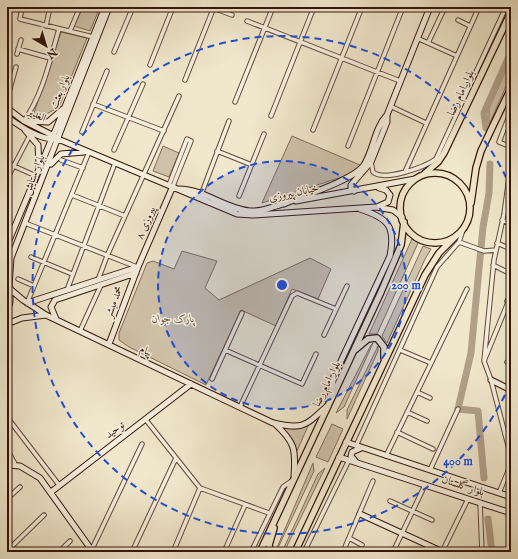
<svg xmlns="http://www.w3.org/2000/svg" width="518" height="559" viewBox="0 0 518 559" font-family="'IM FELL English',Amiri,serif">
<rect width="100%" height="100%" fill="#f0e7cc"/>
<filter id="stains"><feTurbulence type="fractalNoise" baseFrequency=".005" numOctaves="4"/><feColorMatrix values="0 0 0 0 .2 0 0 0 0 .09 0 0 0 0 .02 0 0 0 .5 -.17"/></filter>
<radialGradient id="worn" r=".72"><stop offset=".6" stop-color="#630" stop-opacity="0"/><stop offset="1" stop-color="#630" stop-opacity=".3"/></radialGradient>
<path fill="#d0c3ab" stroke="#826c5a" d="M 83,7 L 100,7 L 90,31 L 74,26 Z
M 61,32 L 87,38 L 59,107 L 43,116 L 33,116 Z
M 511,59 L 511,75 L 489,125 L 489,104 Z
M 292,136 L 360,165 L 354,173 L 262,203 Z
M 163,146 L 179,153 L 169,177 L 153,171 Z
M 412,239 L 418,243 L 377,334 L 369,334 Z
M 423,246 L 431,249 L 425,259 L 387,343 L 382,336 Z
M 182,251 L 217,261 L 205,288 L 219,300 L 310,258 L 331,269 L 318,299 L 292,289 L 276,326 L 241,310 L 206,385 L 129,347 L 119,340 L 119,333 L 147,263 L 153,261 L 174,269 Z
M 373,343 L 344,407 L 336,413 L 371,345 Z
M 378,346 L 378,351 L 347,419 L 347,410 Z
M 332,424 L 343,429 L 328,462 L 316,457 Z
M 278,426 L 294,429 L 308,426 L 297,451 L 291,438 Z
M 313,463 L 314,471 L 276,552 L 276,550 Z
M 325,468 L 284,552 L 282,552 L 318,474 Z"/>
<g fill="none" stroke-linecap="round" stroke-linejoin="round">
<path stroke="#b0a08a" stroke-width="7" d="M 486,128 L 484,113 L 511,52
M 484,478 L 478,411 L 458,409 L 471,353 L 483,227 L 489,193 L 490,164
M 488,519 L 492,552"/>
<g stroke="#624a3a" stroke-width="5.5">
<path id="street" d="M 22,7 L 20,19 L 93,37
M 211,7 L 232,15
M 458,20 L 470,26
M 247,21 L 400,81
M 46,26 L 50,7
M 70,31 L 80,7
M 417,38 L 457,56
M 428,43 L 445,7
M 18,49 L 50,58
M 114,52 L 133,7
M 17,54 L 21,40
M 150,65 L 173,7
M 185,80 L 214,7
M 7,99 L 16,67
M 235,102 L 273,7
M 93,104 L 164,131
M 390,106 L 426,123
M 511,111 L 499,142 L 511,147
M 271,116 L 314,7
M 24,121 C 43,94 50,60 59,29
M 313,130 L 362,7
M 82,132 L 107,71
M 348,146 L 403,7
M 114,150 L 143,84
M 217,151 L 252,165
M 61,160 L 83,168
M 371,162 L 373,172 C 384,182 425,167 436,159 L 506,7
M 7,163 L 36,176
M 405,172 L 479,7
M 7,179 L 30,135
M 169,185 L 187,139 L 191,141 L 173,186
M 72,195 L 125,216
M 201,195 L 229,121
M 239,196 L 264,134
M 502,220 L 511,224
M 25,223 L 137,267
M 459,242 L 484,251 L 496,250
M 497,243 L 511,249
M 31,257 L 72,274
M 493,265 L 511,274
M 18,279 L 34,286
M 98,280 L 107,256 L 179,96
M 67,290 L 115,163
M 511,295 L 484,361 L 491,380 L 511,457
M 27,303 L 89,152
M 80,331 L 101,285
M 324,335 L 347,286
M 225,350 L 302,384 L 316,354
M 400,350 L 431,363
M 484,361 L 494,260 L 504,214 L 511,163
M 507,362 L 511,364
M 212,379 L 242,313
M 417,392 L 430,398
M 240,407 L 292,296 L 297,293 L 336,309
M 407,412 L 427,421
M 7,417 L 59,485
M 146,420 L 200,488 L 269,513
M 397,432 L 433,449
M 356,446 L 437,267 L 459,242 L 463,230
M 7,449 L 15,464
M 386,456 L 467,289
M 430,470 L 458,409
M 499,493 L 511,464
M 7,499 L 20,487
M 390,501 L 432,520
M 480,502 L 482,552
M 349,538 L 362,545
M 92,549 L 142,444
M 7,551 L 44,515
M 59,552 L 70,541
M 132,552 L 176,458
M 173,552 L 200,488
M 224,552 L 245,505
M 251,552 L 283,487 L 293,480
M 304,552 L 349,460
M 343,552 L 373,481
M 393,552 L 425,485
M 442,552 L 468,499"/>
</g>
<g stroke="#33160a" stroke-width="7">
<path id="secondary" d="M 7,108 L 24,121 L 56,137
M 7,117 C 21,127 41,141 58,139 L 237,214 L 253,215 L 376,207 L 393,210 L 402,217
M 28,121 L 48,122 L 63,109
M 25,130 L 38,145 L 39,167
M 51,164 L 61,154 L 84,152
M 379,188 L 386,190 L 390,195 L 388,202 L 379,206
M 179,189 C 204,189 225,209 250,211 C 263,212 274,206 286,203
M 354,191 L 351,189 L 351,185 L 371,162 L 387,122 L 387,115
M 296,201 L 415,179
M 284,204 C 302,196 354,180 364,165 C 374,149 374,129 387,115 L 430,7
M 7,245 L 58,124 L 105,7
M 9,286 L 11,258 L 109,7
M 10,289 L 23,300 L 46,315 L 273,423 C 304,430 305,426 327,406
M 508,301 L 511,303
M 27,303 L 138,267
M 7,312 L 10,302 L 10,288
M 56,319 L 51,307 L 55,300 L 136,273
M 7,324 L 22,318 L 46,315
M 109,344 L 138,267 L 173,186
M 491,380 L 511,390
M 330,398 L 334,376 L 390,256 C 396,226 388,218 360,209
M 274,423 C 295,442 296,449 294,476
M 346,442 L 511,497
M 339,457 L 511,513
M 356,462 L 351,456 L 352,452 L 361,448
M 7,465 L 20,466 L 40,478 L 93,552
M 51,492 L 191,384
M 360,514 L 443,552"/>
</g>
<g stroke="#33160a" stroke-width="8">
<path id="primary" d="M400 208a35 35 0 1 1 70 0a35 35 0 1 1-70 0Z
M 424,174 L 438,162 L 444,153 L 511,12
M 471,203 L 476,168 L 481,151 L 511,88
M 355,350 L 368,339 L 377,338 L 384,347 L 384,358
M 260,552 L 381,292 L 401,245 L 404,222
M 270,552 L 269,545 L 274,528
M 295,552 L 425,275 L 439,253 L 455,237"/>
</g>
<use href="#street" stroke="#f5efde" stroke-width="3.5"/>
<use href="#secondary" stroke="#f5efde" stroke-width="5"/>
<use href="#primary" stroke="#f0e7cc" stroke-width="5.5"/>
</g>
<circle cx="282" cy="285" r="124" fill="#1d4ed8" fill-opacity=".12"/>
<g fill="none" stroke="#1d4ed8" stroke-width="2" stroke-dasharray="7 5">
<circle cx="282" cy="285" r="124"/>
<path d="M510 384A249 249 0 1 1 510 186"/>
</g>
<g text-anchor="middle" dominant-baseline="central" stroke-width="3" stroke-linejoin="round" paint-order="stroke">
<g font-size="11" fill="#33160a" stroke="#f5efde">
<text transform="translate(60 92) rotate(-68)">بلوار بعثت</text>
<text transform="translate(461 93) rotate(-65)">بلوار امام رضا</text>
<text transform="translate(37 115) rotate(27)">الغدیر</text>
<text transform="translate(34 175) rotate(-68)">بلوار ستایش</text>
<text transform="translate(294 193) rotate(-12)">خیابان پیروزی</text>
<text transform="translate(146 223) rotate(-67)">پیروزی ۸</text>
<text transform="translate(114 302) rotate(-70)">محمد مبشر</text>
<text transform="translate(146 351) rotate(25)">پیام</text>
<text transform="translate(327 384) rotate(-64)">بلوار امام رضا</text>
<text transform="translate(115 430) rotate(-37)">توحید</text>
<text transform="translate(463 486) rotate(18)">بلوار گلستان</text>
</g>
<g font-size="11" font-style="italic" fill="#624a3a" stroke="#f5efde">
<text x="173" y="319">پارک جوان</text>
</g>
</g>
<circle cx="282" cy="285" r="6" fill="#1d4ed8" stroke="#f5efde" stroke-width="2"/>
<g font-size="12" text-anchor="middle" font-weight="bold" fill="#1d4ed8" stroke="#f5efde" stroke-width="3" stroke-linejoin="round" paint-order="stroke">
<text x="406" y="289">200 m</text>
<text x="458" y="465">400 m</text>
</g>
<rect width="518" height="559" fill="none" stroke="#f0e7cc" stroke-width="24"/>
<rect x="8" y="8" width="502" height="543" fill="none" stroke="#33160a" stroke-width="2"/>
<rect x="12" y="12" width="494" height="535" fill="none" stroke="#33160a"/>
<g transform="translate(46 46) rotate(142)" stroke="#f5efde" stroke-width="3" paint-order="stroke">
<path d="M0-3L7 15L0 10L-7 15Z" fill="#33160a"/>
<text y="-6" font-size="11" font-weight="bold" text-anchor="middle" fill="#33160a">N</text>
</g>
<rect width="100%" height="100%" filter="url(#stains)"/>
<rect width="100%" height="100%" fill="url(#worn)"/>
</svg>
